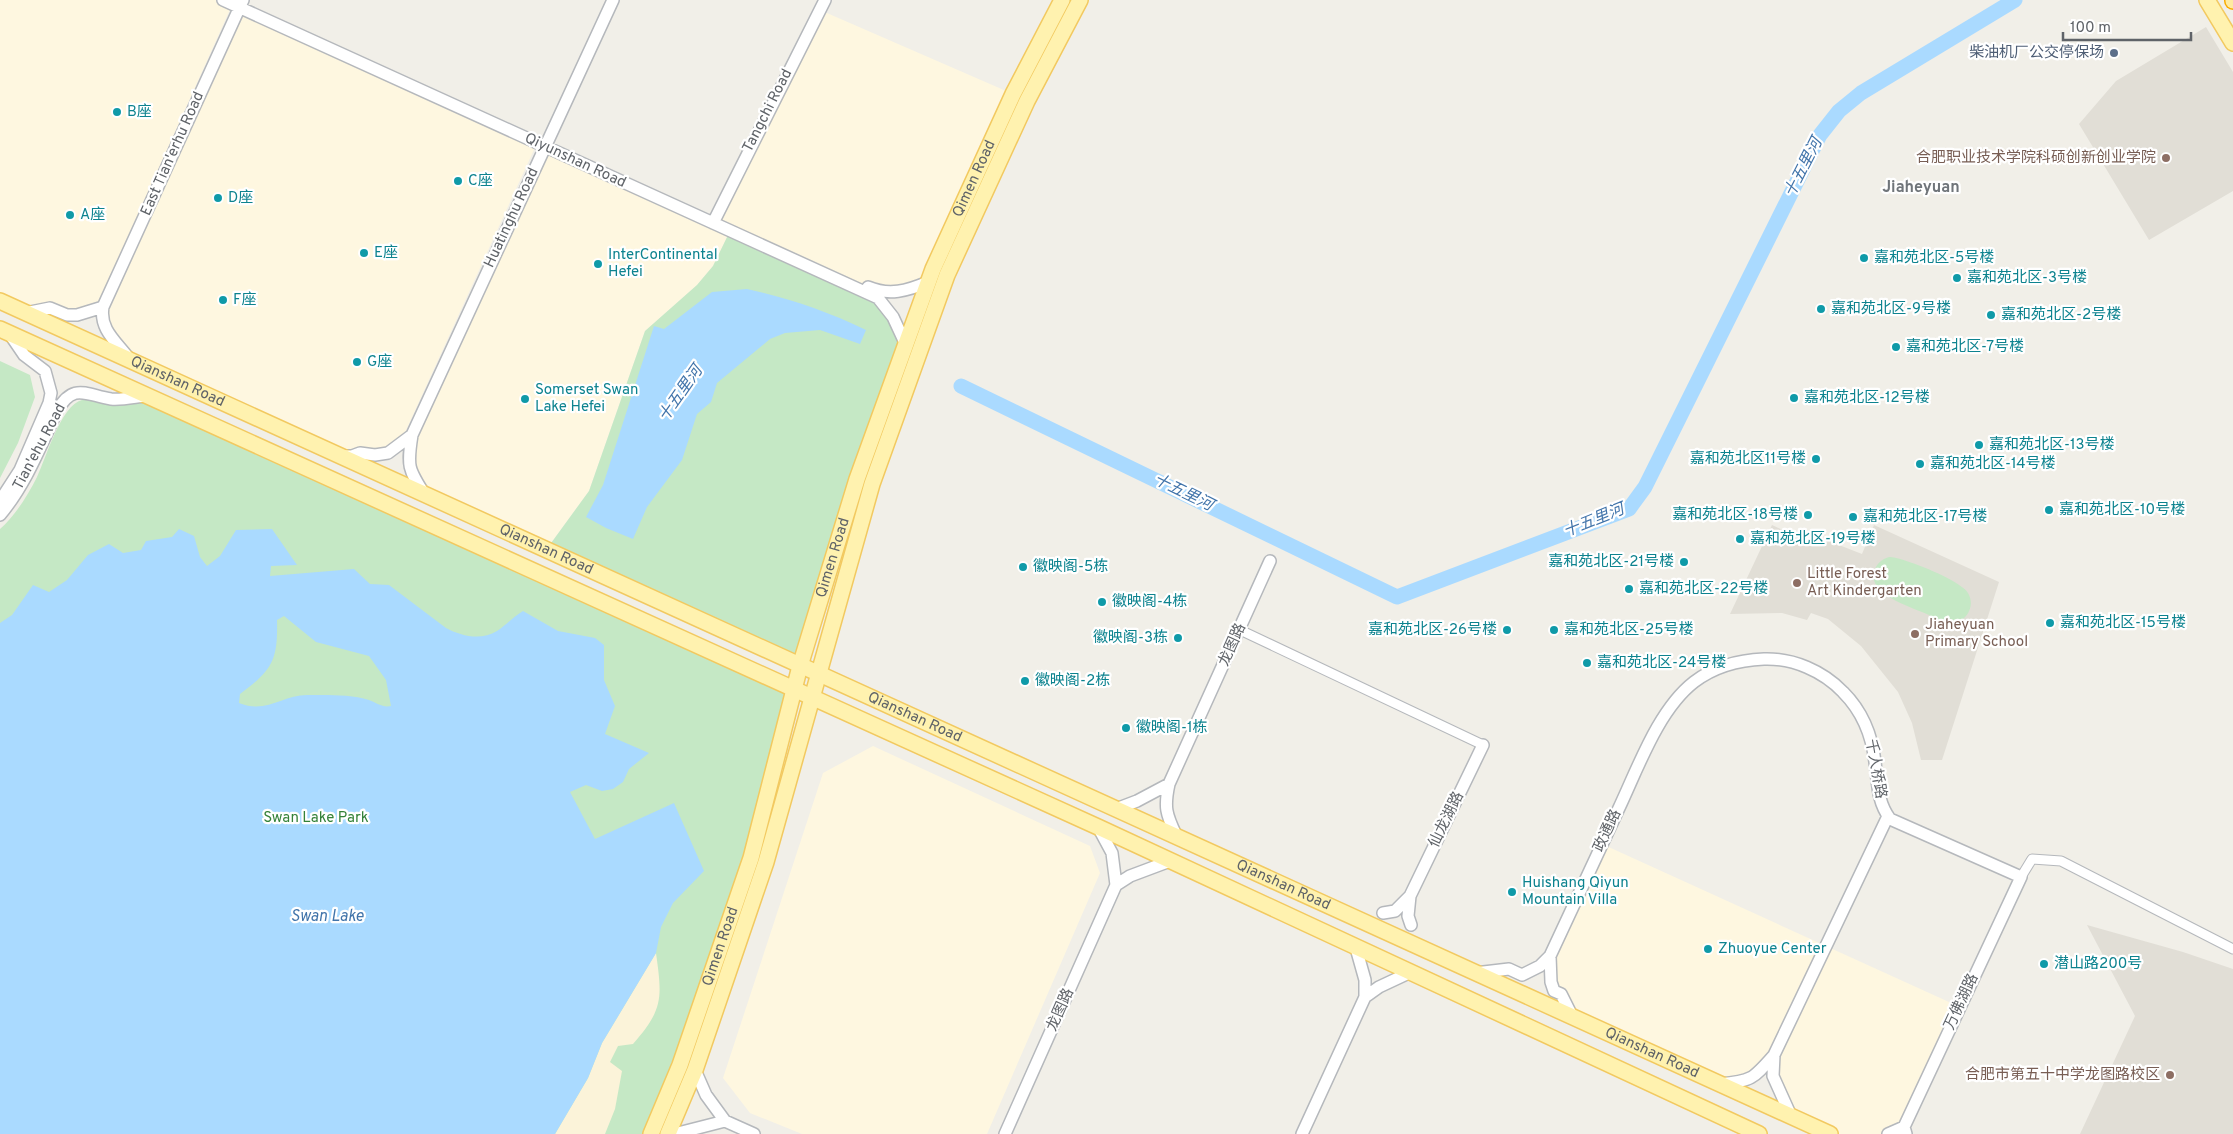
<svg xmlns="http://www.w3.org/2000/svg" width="2233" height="1134" viewBox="0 0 2233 1134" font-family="Overpass,'Noto Sans SC',sans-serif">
<rect width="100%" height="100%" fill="#f1efe8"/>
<path fill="#fef7e0" d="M 0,0 L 223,0 L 232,5 L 105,288 L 240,8 L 537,143 L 402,439 L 388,453 L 352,456 L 131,361 L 116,341 L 103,307 L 84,312 L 50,308 L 25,313 L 0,301 Z
M 820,10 L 1013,94 L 928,282 L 874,290 L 716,217 Z
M 545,147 L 730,231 L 713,266 L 697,285 L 645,331 L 589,491 L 546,550 L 425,495 L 412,475 L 412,435 Z
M 873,746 L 1090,846 L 1100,873 L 987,1134 L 802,1134 L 750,1113 L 723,1078 L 823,773 Z
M 1602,844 L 1960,1007 L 1904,1127 L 1888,1134 L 1830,1134 L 1791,1116 L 1779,1094 L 1774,1055 L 1759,1072 L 1719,1084 L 1573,1018 L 1554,991 L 1550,956 Z"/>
<path fill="#e1ded6" d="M 2206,27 L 2233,72 L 2233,191 L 2149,240 L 2079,124 L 2116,81 Z
M 1772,525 L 1817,546 L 1821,538 L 1862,554 L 1874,525 L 1999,582 L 1942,760 L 1921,760 L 1912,723 L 1898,692 L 1861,646 L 1828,619 L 1811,613 L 1807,620 L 1782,613 L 1730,614 Z
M 2087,925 L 2183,952 L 2233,969 L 2233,1134 L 2080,1134 L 2135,1016 Z"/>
<path fill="#c5e8c5" d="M 730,231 L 878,298 L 906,345 L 800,666 L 546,550 L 589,491 L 645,331 L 697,285 L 713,266 Z
M 0,361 L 30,375 L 35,397 L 18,443 L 0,478 Z
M 146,396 L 794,689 L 751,858 L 651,1134 L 0,1134 L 0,529 C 15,516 28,495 37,477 C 46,458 61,405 82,400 C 91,397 103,402 112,402 C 123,401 135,398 146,396 Z
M 1889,557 C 1903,557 1962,581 1968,593 C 1976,606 1966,623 1951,623 C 1943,623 1936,618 1929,615 C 1912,607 1868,595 1874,572 C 1876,564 1882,559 1889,557 Z"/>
<path fill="#fbf3d9" d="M 656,953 C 662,997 664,1009 633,1044 L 618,1046 L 610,1062 L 622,1071 L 615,1109 L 605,1134 L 555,1134 L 588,1078 L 602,1043 Z"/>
<path fill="#aadaff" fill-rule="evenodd" d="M 747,289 C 788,298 827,311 866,330 L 860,344 L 820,330 L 785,333 L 770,339 L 717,383 L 711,402 L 697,414 L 682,460 L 647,507 L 633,539 L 606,528 L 586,517 L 603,485 L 654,326 L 664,329 L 712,292 Z
M 179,529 L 194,536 L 200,557 L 207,566 L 220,556 L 236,530 L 272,529 L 297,565 L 271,566 L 270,576 L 354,569 L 370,584 L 389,585 L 446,628 C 461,636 481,641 497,631 C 506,625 513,617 523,611 L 558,631 L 595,638 L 604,645 L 604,680 L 615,706 L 605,734 L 649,753 L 629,769 L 623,782 L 613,789 L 602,791 L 586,785 L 570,792 L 595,839 L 674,803 L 704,871 L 673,903 L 661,927 L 656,953 L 602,1043 L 588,1078 L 555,1134 L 0,1134 L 0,623 L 12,615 L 33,585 L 49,592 L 67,580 L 88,555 L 109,544 L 123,553 L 141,550 L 146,541 L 172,537 ZM 284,616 L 316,642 L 369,656 L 386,680 L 391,706 C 383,708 377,703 369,700 C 350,694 326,695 307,695 C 283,695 266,714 239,703 L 240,694 C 272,670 278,661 277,620 Z"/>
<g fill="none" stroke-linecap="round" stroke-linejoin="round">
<path stroke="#aadaff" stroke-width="15" d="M 961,386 L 1397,597 L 1629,509 L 1645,487 L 1820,135 L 1839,111 L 1861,93 L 2015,0"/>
<g stroke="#b5b8bc" stroke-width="11">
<path id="minor" d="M 1240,630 L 1483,745
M 2021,877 L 2032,859 L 2061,861 L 2233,949"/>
</g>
<g stroke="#b5b8bc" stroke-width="14">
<path id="tertiary" d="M 223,0 L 878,298 L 893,317 L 906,345
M 713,223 L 825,0
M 868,287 C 889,296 907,291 928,282
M 25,313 L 50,308 L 67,315 L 77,315 L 103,307
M 130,360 C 117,342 99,330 103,307 L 243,0
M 341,456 L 352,456 L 360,453 L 375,455 L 388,453 L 412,435
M 425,495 C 408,469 407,466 412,435 L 613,0
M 0,501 L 20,470 L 49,403 L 51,393 L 45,371 L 24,355 L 9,333
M 0,515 C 26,484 40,447 57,411 C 73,382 86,395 111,399 C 123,400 135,397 146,396
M 1169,784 L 1270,561
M 1116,809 L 1137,801 L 1169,784 C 1164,807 1166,814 1176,835
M 1098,827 L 1112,853 L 1116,885 L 1130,876 L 1170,861
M 1410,896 L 1483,745
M 1383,913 L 1395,911 L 1410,896 L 1408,916 L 1411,925
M 1356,948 L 1365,980 L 1365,997 L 1379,987 L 1411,972
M 1550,956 C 1573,907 1596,857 1619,808 C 1638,768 1658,710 1694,682 C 1715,666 1738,660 1764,659 C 1793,658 1823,671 1843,692 C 1862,711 1872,735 1875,762 C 1878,784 1877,801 1890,819 L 2021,877 L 1904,1127
M 1475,973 L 1509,969 L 1522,975 L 1540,966 L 1550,956 L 1551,982 L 1554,991 L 1561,994 L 1573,1018
M 1774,1055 L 1888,816
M 1720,1084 C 1752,1081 1753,1079 1774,1055 L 1773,1076 L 1791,1116
M 725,1121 L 754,1134
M 674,1134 L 725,1121 L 706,1095 L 695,1070
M 1005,1134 L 1116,885
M 1302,1134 L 1365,997
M 1888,1134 L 1904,1127 L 1906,1134"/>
</g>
<g stroke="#f2c960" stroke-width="18">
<g id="primary">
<path d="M 2207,0 L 2233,43"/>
<path id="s1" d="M 0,301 L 1830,1134"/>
<path d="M 0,329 L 1098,827 L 1759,1134"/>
<path id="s2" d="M 651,1134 L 680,1065 L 751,858 L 800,666 L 857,479 L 933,269 L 1013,94 L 1062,0"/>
<path d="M 668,1134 L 695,1070 L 766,862 L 872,484 L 947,275 L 1027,101 L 1080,0"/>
</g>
</g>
<g stroke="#f9ab00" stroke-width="18">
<path id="trunk" d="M 2233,0 L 2233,1"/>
</g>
<use href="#minor" stroke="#fff" stroke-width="9"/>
<use href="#tertiary" stroke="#fff" stroke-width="11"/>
<use href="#primary" stroke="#fff2af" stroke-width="15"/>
<use href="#trunk" stroke="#feeaa1" stroke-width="15"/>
</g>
<circle fill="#5c6f8a" stroke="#fff" stroke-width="2" cx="2114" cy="53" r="5"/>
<g fill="#0f9aa8" stroke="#fff" stroke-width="2">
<circle cx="117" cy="112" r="5"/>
<circle cx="458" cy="181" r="5"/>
<circle cx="218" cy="198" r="5"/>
<circle cx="70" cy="215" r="5"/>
<circle cx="364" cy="253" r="5"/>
<circle cx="1864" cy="258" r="5"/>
<circle cx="598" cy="264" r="5"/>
<circle cx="1957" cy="278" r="5"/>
<circle cx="223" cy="300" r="5"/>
<circle cx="1821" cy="309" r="5"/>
<circle cx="1991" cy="315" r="5"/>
<circle cx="1896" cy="347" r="5"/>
<circle cx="357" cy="362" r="5"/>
<circle cx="1794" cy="398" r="5"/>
<circle cx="525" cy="399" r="5"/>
<circle cx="1979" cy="445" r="5"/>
<circle cx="1816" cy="459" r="5"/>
<circle cx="1920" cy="464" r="5"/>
<circle cx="2049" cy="510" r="5"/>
<circle cx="1808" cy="515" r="5"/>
<circle cx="1853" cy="517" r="5"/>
<circle cx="1740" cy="539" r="5"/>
<circle cx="1684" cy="562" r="5"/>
<circle cx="1023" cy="567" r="5"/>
<circle cx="1629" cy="589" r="5"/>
<circle cx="1102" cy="602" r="5"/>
<circle cx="2050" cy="623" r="5"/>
<circle cx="1507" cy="630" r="5"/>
<circle cx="1554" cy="630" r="5"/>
<circle cx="1178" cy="638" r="5"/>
<circle cx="1587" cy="663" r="5"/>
<circle cx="1025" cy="681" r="5"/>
<circle cx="1126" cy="728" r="5"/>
<circle cx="1512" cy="892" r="5"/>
<circle cx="1708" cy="949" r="5"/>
<circle cx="2044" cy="964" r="5"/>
</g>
<g fill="#8d6e63" stroke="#fff" stroke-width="2">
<circle cx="2166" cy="158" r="5"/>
<circle cx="1797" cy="583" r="5"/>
<circle cx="1915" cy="634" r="5"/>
<circle cx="2170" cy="1075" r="5"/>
</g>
<g text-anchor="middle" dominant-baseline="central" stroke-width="4.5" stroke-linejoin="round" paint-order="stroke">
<g font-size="15" fill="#4e5e75" stroke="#fff" text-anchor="end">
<text x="2104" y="53">柴油机厂公交停保场</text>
</g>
<g font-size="15" fill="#5f6368" stroke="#fff">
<text transform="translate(768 111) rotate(-63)">Tangchi Road</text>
<text transform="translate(173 154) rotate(-66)">East Tian'erhu Road</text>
<text transform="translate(575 161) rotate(25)">Qiyunshan Road</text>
<text stroke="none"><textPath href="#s2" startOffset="1010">Qimen Road</textPath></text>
<text transform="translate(512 218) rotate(-65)">Huatinghu Road</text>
<text stroke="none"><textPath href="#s1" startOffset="195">Qianshan Road</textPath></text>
<text transform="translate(40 447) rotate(-62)">Tian'ehu Road</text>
<text stroke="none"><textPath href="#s1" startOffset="600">Qianshan Road</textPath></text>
<text stroke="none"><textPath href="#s2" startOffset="605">Qimen Road</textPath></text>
<text transform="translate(1233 645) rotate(-66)">龙图路</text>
<text stroke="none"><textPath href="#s1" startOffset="1005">Qianshan Road</textPath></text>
<text transform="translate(1875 769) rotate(80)">千人桥路</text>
<text transform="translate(1447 820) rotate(-64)">仙龙湖路</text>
<text transform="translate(1608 831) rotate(-65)">政通路</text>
<text stroke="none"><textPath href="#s1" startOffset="1410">Qianshan Road</textPath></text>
<text stroke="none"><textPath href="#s2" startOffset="200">Qimen Road</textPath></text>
<text transform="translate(1962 1002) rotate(-65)">万佛湖路</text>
<text transform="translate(1061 1010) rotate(-66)">龙图路</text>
<text stroke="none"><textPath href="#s1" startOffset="1815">Qianshan Road</textPath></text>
</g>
<g font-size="15" fill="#0d838f" stroke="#fff" text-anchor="start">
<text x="127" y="112">B座</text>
<text x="468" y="181">C座</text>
<text x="228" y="198">D座</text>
<text x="80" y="215">A座</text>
<text x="374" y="253">E座</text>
<text x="608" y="255">InterContinental<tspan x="608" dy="17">Hefei</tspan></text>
<text x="1874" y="258">嘉和苑北区-5号楼</text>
<text x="1967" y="278">嘉和苑北区-3号楼</text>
<text x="233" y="300">F座</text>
<text x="1831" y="309">嘉和苑北区-9号楼</text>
<text x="2001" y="315">嘉和苑北区-2号楼</text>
<text x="1906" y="347">嘉和苑北区-7号楼</text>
<text x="367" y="362">G座</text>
<text x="535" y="390">Somerset Swan<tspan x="535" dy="17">Lake Hefei</tspan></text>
<text x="1804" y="398">嘉和苑北区-12号楼</text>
<text x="1989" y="445">嘉和苑北区-13号楼</text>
<text x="1806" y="459" text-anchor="end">嘉和苑北区11号楼</text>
<text x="1930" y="464">嘉和苑北区-14号楼</text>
<text x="2059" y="510">嘉和苑北区-10号楼</text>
<text x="1798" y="515" text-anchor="end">嘉和苑北区-18号楼</text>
<text x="1863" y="517">嘉和苑北区-17号楼</text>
<text x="1750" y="539">嘉和苑北区-19号楼</text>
<text x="1674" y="562" text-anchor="end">嘉和苑北区-21号楼</text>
<text x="1033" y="567">徽映阁-5栋</text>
<text x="1639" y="589">嘉和苑北区-22号楼</text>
<text x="1112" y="602">徽映阁-4栋</text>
<text x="2060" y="623">嘉和苑北区-15号楼</text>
<text x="1497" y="630" text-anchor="end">嘉和苑北区-26号楼</text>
<text x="1564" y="630">嘉和苑北区-25号楼</text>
<text x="1168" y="638" text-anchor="end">徽映阁-3栋</text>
<text x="1597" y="663">嘉和苑北区-24号楼</text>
<text x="1035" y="681">徽映阁-2栋</text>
<text x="1136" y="728">徽映阁-1栋</text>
<text x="1522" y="883">Huishang Qiyun<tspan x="1522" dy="17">Mountain Villa</tspan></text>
<text x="1718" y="949">Zhuoyue Center</text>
<text x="2054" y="964">潜山路200号</text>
</g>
<g font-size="15" fill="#785e54" stroke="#fff" text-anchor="end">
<text x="2156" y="158">合肥职业技术学院科硕创新创业学院</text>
<text x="1807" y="574" text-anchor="start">Little Forest<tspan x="1807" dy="17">Art Kindergarten</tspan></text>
<text x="1925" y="625" text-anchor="start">Jiaheyuan<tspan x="1925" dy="17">Primary School</tspan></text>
<text x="2160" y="1075">合肥市第五十中学龙图路校区</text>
</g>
<g font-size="15" fill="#348238" stroke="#fff">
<text x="316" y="818">Swan Lake Park</text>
</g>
<g font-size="16" font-style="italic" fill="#4174aa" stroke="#fff">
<text transform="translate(1804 168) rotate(-63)">十五里河</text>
<text transform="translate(681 394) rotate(-55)">十五里河</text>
<text transform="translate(1183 493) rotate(26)">十五里河</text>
<text transform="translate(1594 521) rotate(-22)">十五里河</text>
<text x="327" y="917">Swan Lake</text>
</g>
<g font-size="16" font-weight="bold" fill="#70757a" stroke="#fff">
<text x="1921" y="188">Jiaheyuan</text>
</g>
</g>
<path d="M2063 32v8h128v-8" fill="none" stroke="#5f6368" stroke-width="2.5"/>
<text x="2070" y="32" font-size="15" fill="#5f6368" stroke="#ffffff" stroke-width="4" paint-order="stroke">100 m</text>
</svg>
